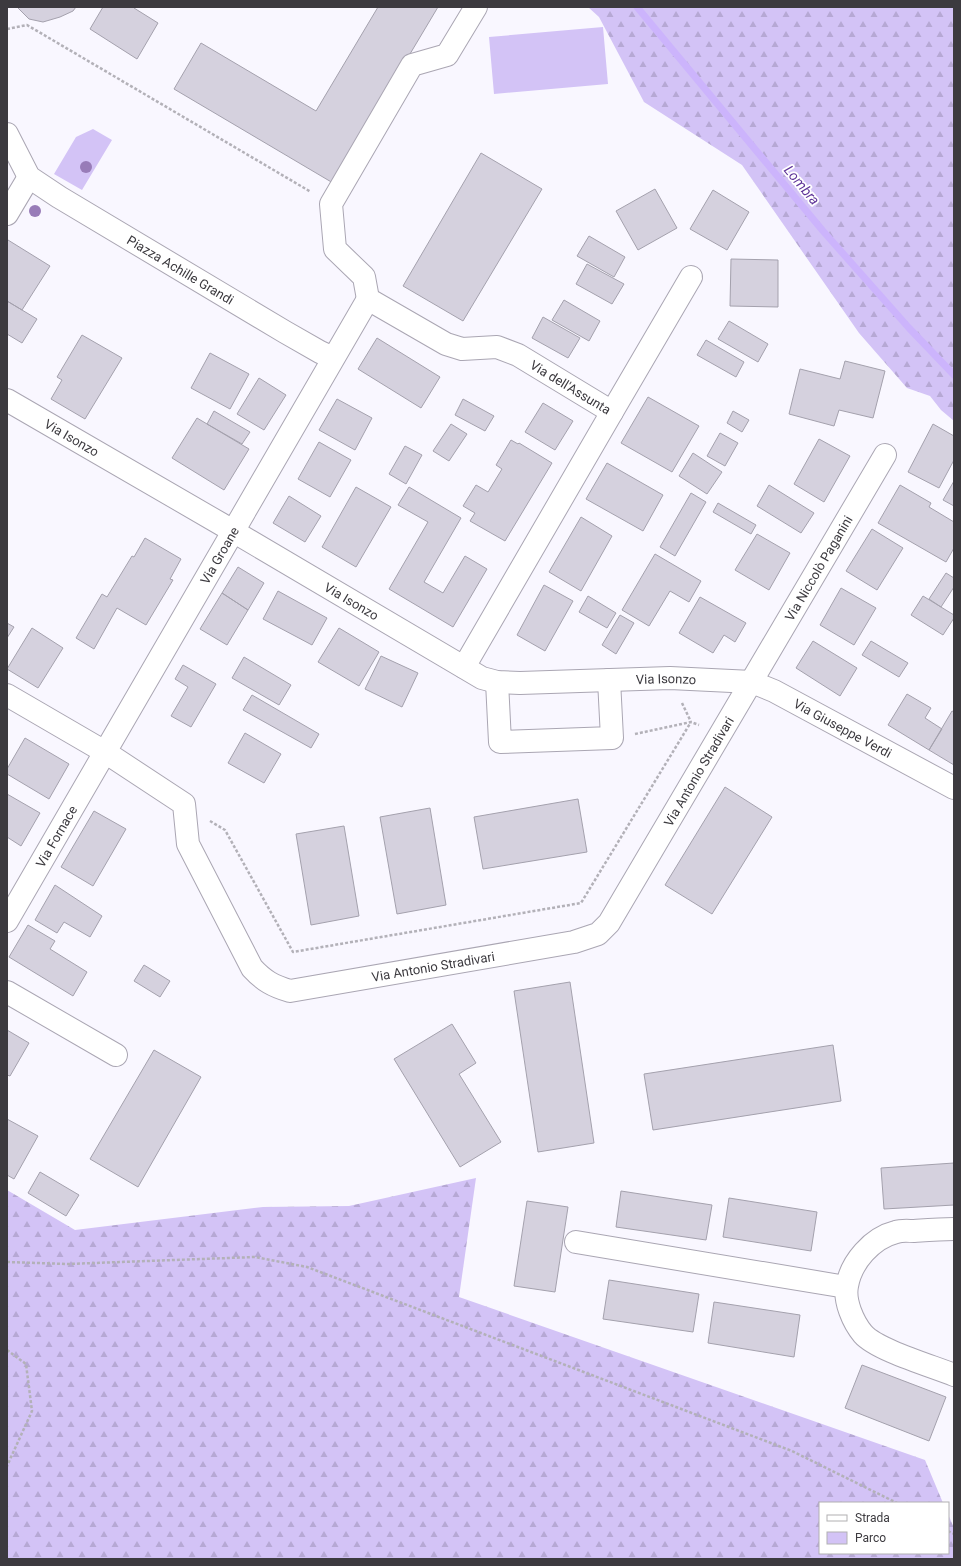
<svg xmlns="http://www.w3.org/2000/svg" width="961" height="1566" viewBox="0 0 961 1566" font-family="Roboto,sans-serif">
<defs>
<pattern id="forest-firs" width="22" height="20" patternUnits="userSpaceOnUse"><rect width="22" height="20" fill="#d3c3f6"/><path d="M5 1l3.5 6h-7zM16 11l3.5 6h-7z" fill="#b6a8d4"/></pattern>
</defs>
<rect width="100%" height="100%" fill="#f9f7ff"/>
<path fill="url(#forest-firs)" d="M 588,7 L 954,7 L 954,421 L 941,410 L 930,396 L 907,388 L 859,333 L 742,165 L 644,102 L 599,17 Z
M 476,1178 L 459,1297 L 925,1460 L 943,1503 L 820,1503 L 820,1553 L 948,1553 L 948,1514 L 954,1528 L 954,1559 L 7,1559 L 7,1190 L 75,1230 L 263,1207 L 349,1206 Z"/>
<path fill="#d3c3f6" d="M 603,27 L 608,84 L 494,94 L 489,37 Z
M 93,129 L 112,140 L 82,190 L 54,174 L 76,137 Z"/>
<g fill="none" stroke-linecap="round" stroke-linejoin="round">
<path stroke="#ccb4fc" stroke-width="7" d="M 637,7 L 823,231 L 909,328 L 954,375"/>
</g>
<path fill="#d5d1de" stroke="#a4a1ad" d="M 17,7 L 76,7 L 73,11 L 60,17 L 43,22 L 29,19 Z
M 103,7 L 134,7 L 134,8 L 158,23 L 137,59 L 90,29 Z
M 378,7 L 438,7 L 333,183 L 174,89 L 201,43 L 316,111 Z
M 481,153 L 542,189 L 463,321 L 403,286 Z
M 655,189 L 677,228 L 638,250 L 616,211 Z
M 713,190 L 749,212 L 727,250 L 690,229 Z
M 589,236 L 625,257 L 614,277 L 577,256 Z
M 8,240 L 50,266 L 22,310 L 7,301 L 7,242 Z
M 731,259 L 778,260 L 778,307 L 730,306 Z
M 587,264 L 624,284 L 612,304 L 576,284 Z
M 564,300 L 600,321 L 589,341 L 552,320 Z
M 7,301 L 37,319 L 22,343 L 7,334 Z
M 543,317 L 580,338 L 568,358 L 532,338 Z
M 729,321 L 768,344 L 758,362 L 718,339 Z
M 82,335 L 122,358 L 85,419 L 51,399 L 62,380 L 57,377 Z
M 377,338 L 440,377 L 421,408 L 358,369 Z
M 706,340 L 744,362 L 736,377 L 697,355 Z
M 210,353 L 249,374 L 230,409 L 191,388 Z
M 845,361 L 885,371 L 873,418 L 839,410 L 834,426 L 789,414 L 800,369 L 840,379 Z
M 259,378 L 286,395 L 264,430 L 237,414 Z
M 648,397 L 699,426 L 672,472 L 621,443 Z
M 337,399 L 372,418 L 355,450 L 319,430 Z
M 463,399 L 494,416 L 485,431 L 455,415 Z
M 543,403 L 573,421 L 555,450 L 525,432 Z
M 214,411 L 250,432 L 242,444 L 207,424 Z
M 733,411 L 749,420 L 742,432 L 727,423 Z
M 197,418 L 249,449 L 224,490 L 172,458 Z
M 451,424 L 467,434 L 449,461 L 433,451 Z
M 933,424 L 954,436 L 954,460 L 939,488 L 908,472 Z
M 720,433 L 738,443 L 725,466 L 707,456 Z
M 819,439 L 850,456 L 824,502 L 794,484 Z
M 511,440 L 518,444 L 519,443 L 552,463 L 505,541 L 470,521 L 475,513 L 463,506 L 476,485 L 488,492 L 502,469 L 496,465 Z
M 319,442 L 351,460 L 330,497 L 298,479 Z
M 405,446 L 422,455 L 406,484 L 389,474 Z
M 693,453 L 722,472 L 707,494 L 679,476 Z
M 607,463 L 663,495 L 643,531 L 586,499 Z
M 954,481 L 954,506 L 943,500 Z
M 769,485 L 814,513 L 801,533 L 757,506 Z
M 900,485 L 931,503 L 929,507 L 954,522 L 954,548 L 946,562 L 878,523 Z
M 356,487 L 391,507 L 356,567 L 322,547 Z
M 409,487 L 461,518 L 424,582 L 443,593 L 465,556 L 487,569 L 453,627 L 389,589 L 428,522 L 398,505 Z
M 691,493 L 706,502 L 675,556 L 660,547 Z
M 289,496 L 321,516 L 305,542 L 273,523 Z
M 718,503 L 756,525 L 751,534 L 713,512 Z
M 581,517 L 612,536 L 581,591 L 549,572 Z
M 872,529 L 903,548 L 877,590 L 846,571 Z
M 757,534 L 790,553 L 769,590 L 735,570 Z
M 145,538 L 181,559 L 170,579 L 173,580 L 146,625 L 117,608 L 94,649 L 76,638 L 102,594 L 107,597 L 132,556 L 134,557 Z
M 655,554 L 701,581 L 689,602 L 670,591 L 649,626 L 622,610 Z
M 238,567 L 264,583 L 248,610 L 222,593 Z
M 946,573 L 954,578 L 954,587 L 941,607 L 929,599 Z
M 544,585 L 573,601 L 545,651 L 517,635 Z
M 841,588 L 876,608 L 854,645 L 820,625 Z
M 278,591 L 327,618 L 312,645 L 263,619 Z
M 222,593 L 248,610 L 227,645 L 200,629 Z
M 588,596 L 616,613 L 607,628 L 579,612 Z
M 923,596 L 954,615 L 954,618 L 943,635 L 911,615 Z
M 700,597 L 746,623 L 735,642 L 724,635 L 713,653 L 679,633 Z
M 620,615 L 634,623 L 616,654 L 602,645 Z
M 7,623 L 14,627 L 7,638 Z
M 32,628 L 63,648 L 38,688 L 7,669 Z
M 339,628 L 379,652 L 359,686 L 318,662 Z
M 813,641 L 857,668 L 840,696 L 796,668 Z
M 871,641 L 908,663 L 899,677 L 862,655 Z
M 381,656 L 418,673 L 402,707 L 365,689 Z
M 244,657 L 291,685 L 279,705 L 232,678 Z
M 183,665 L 216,684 L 191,727 L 171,716 L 188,687 L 175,679 Z
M 907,694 L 931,708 L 925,718 L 942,729 L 929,750 L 888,725 Z
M 252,695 L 319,734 L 311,748 L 243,710 Z
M 952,711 L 954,712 L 954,765 L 929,750 Z
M 245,733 L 281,754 L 264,783 L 228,763 Z
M 25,738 L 69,764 L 49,799 L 7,774 L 7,769 Z
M 725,787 L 772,817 L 712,914 L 665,885 Z
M 7,794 L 40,813 L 21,846 L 7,837 Z
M 578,799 L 587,852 L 483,869 L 474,817 Z
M 430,808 L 446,905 L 397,914 L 380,817 Z
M 94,811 L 126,829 L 93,886 L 61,867 Z
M 344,826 L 359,916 L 311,925 L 296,834 Z
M 55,885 L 102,916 L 90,937 L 64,922 L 57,933 L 35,920 Z
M 28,925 L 55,941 L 50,949 L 87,972 L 73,996 L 9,957 Z
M 144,965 L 170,981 L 160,997 L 134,981 Z
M 570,982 L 594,1143 L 538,1152 L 514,991 Z
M 452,1024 L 476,1063 L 459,1074 L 501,1142 L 460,1167 L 394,1059 Z
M 7,1030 L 29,1043 L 10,1076 L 7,1075 Z
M 833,1045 L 841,1101 L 653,1130 L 644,1074 Z
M 154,1050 L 201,1077 L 138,1187 L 90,1159 Z
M 7,1119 L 38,1136 L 14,1179 L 7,1175 Z
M 954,1163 L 954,1205 L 884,1209 L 881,1168 Z
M 40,1172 L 79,1195 L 66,1216 L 28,1193 Z
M 621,1191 L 712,1205 L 706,1240 L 616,1227 Z
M 729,1198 L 817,1212 L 811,1251 L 723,1237 Z
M 527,1201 L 568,1207 L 555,1292 L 514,1286 Z
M 609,1280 L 699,1294 L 693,1332 L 603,1319 Z
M 714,1302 L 800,1315 L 794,1357 L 708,1343 Z
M 862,1365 L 946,1397 L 929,1441 L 845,1408 Z"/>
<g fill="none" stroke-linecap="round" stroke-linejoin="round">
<g stroke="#aaa6b3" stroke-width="24">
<g id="minor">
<path id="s1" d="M 7,134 L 29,177 L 59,197 L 285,332 L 320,352 L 333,358"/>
<path d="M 7,214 L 29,177"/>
<path id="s2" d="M 368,299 L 446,344 L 462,349 L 497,347 L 518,355 L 612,412 L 464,667"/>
<path d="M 368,299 L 364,277 L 335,249 L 331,204 L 412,65 L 447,55 L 476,7"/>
<path id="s3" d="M 7,400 L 221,524 L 482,678 L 497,682 L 520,683 L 670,678 L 752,682 L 774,691 L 954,788"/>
<path d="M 612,412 L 691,277"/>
<path d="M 497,682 L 500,742 L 612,738 L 609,680"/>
<path id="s4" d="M 7,695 L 105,752 L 184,804 L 188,844 L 252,968 C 264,981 273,986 290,991 L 574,942 L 598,934 L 609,923 L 885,455"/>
<path id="s5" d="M 7,921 L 368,299"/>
<path d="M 7,992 L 116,1055"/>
<path d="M 954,1229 C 941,1229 928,1230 914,1231 C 909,1231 902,1230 896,1232 C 872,1238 851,1262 847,1286 C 844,1301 853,1322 863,1334 C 877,1350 932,1366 954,1375"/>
<path d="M 576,1242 L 846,1287"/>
</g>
</g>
<path stroke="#b3b1b8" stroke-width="2.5" stroke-dasharray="3 2" stroke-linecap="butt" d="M 7,29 L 27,25 L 311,192
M 682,703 L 691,722
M 635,734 L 691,722 L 699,725
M 210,821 L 225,830 L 293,952 L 581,903 L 691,722
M 7,1262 L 68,1264 L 255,1257 L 307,1267 L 792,1451 L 897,1503
M 7,1350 L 26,1364 L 32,1411 L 7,1466
M 948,1531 L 954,1534"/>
<use href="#minor" stroke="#fff" stroke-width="22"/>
</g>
<g fill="#987cb8">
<circle cx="86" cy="167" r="6"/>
<circle cx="35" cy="211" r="6"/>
</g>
<g text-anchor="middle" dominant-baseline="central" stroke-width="3.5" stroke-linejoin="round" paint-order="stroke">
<g font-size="13" fill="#3c3a3f" stroke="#fff">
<text stroke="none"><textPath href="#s1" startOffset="226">Piazza Achille Grandi</textPath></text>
<text stroke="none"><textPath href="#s2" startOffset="226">Via dell'Assunta</textPath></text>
<text stroke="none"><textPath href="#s3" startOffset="75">Via Isonzo</textPath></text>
<text stroke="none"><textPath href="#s5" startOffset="423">Via Groane</textPath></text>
<text stroke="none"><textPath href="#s4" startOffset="1174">Via Niccolò Paganini</textPath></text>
<text stroke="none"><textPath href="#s3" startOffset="399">Via Isonzo</textPath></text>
<text stroke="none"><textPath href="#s3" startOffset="735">Via Isonzo</textPath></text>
<text stroke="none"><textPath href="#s3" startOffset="923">Via Giuseppe Verdi</textPath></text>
<text stroke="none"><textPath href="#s4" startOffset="938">Via Antonio Stradivari</textPath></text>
<text stroke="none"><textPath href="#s5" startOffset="98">Via Fornace</textPath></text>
<text stroke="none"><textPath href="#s4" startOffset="578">Via Antonio Stradivari</textPath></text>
</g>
<g font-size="14" font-style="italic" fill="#5e3398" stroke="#fff">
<text transform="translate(802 185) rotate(50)">Lombra</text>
</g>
</g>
<rect width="961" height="1566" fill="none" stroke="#3c3a3f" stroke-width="16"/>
<rect x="819" y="1502" width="130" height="52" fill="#ffffff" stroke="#b1b0b2"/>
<rect x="827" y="1515" width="20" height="6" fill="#ffffff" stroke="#b1b0b2"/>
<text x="855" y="1522" font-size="12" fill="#3c3a3f">Strada</text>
<rect x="827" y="1532" width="20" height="12" fill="#d3c3f6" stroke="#b1b0b2"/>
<text x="855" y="1542" font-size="12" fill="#3c3a3f">Parco</text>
</svg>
